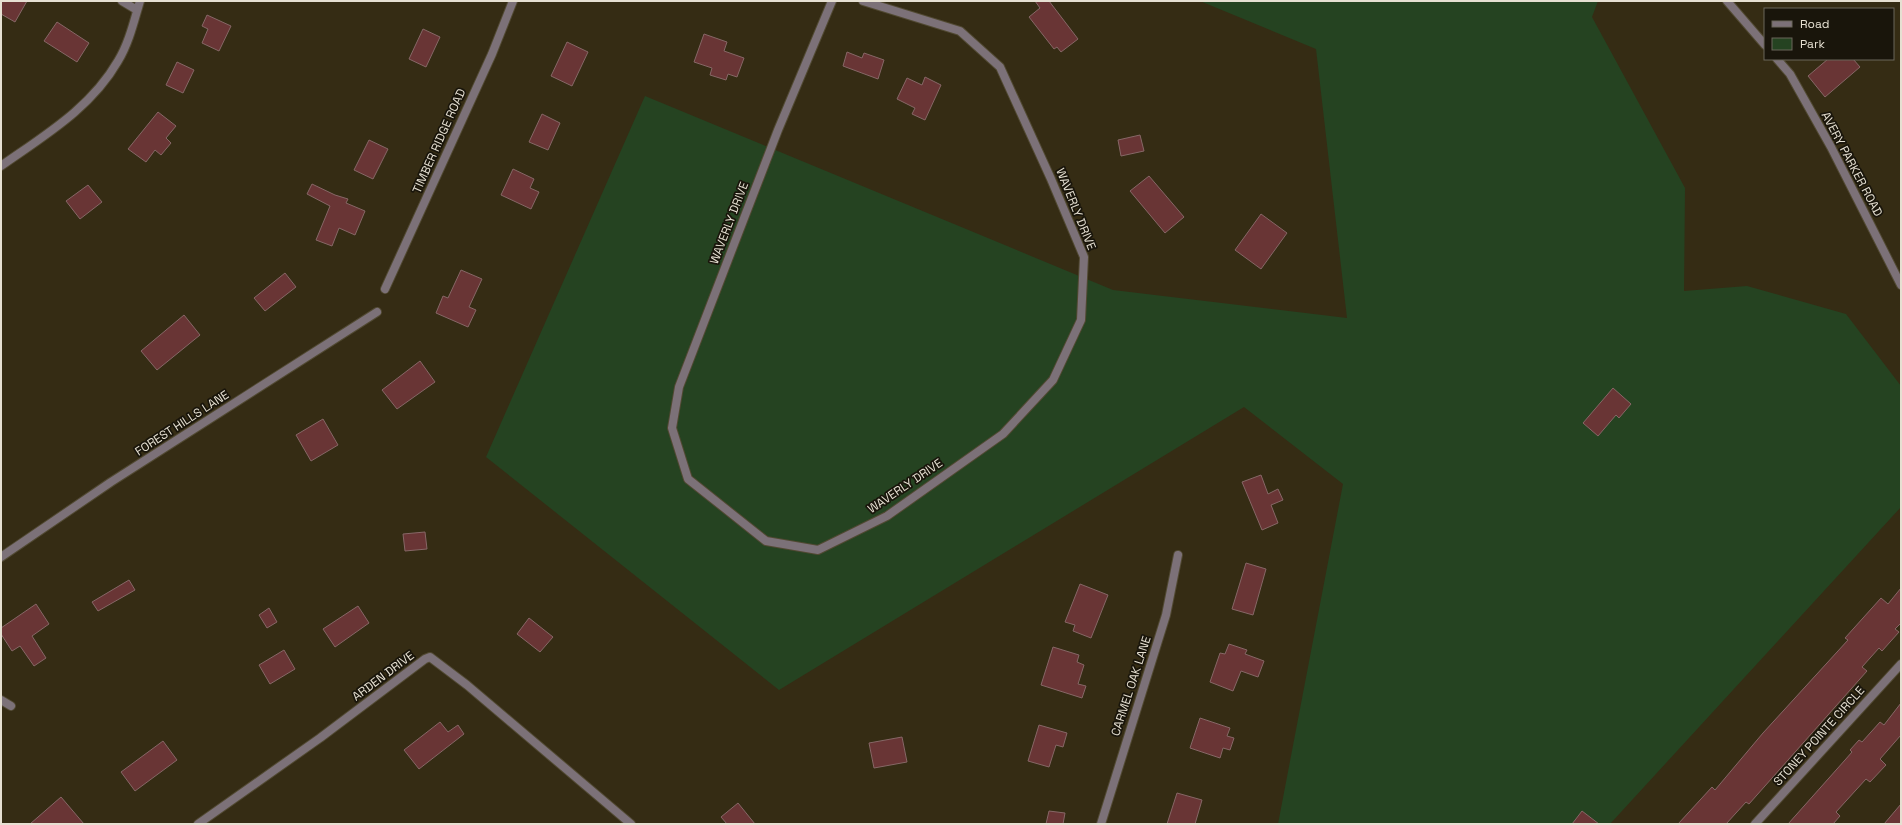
<svg xmlns="http://www.w3.org/2000/svg" width="1902" height="825" viewBox="0 0 1902 825" font-family="'Space Grotesk',sans-serif">
<rect width="100%" height="100%" fill="#352c14"/>
<path fill="#254321" d="M 1200,1 L 1598,1 L 1592,17 L 1685,188 L 1684,291 L 1747,286 L 1846,314 L 1901,386 L 1901,507 L 1610,824 L 1278,824 L 1343,484 L 1244,407 L 779,690 L 486,457 L 645,96 L 1113,290 L 1347,318 L 1316,49 Z"/>
<path fill="#693535" stroke="#866766" d="M 1,1 L 27,1 L 15,22 L 1,14 Z
M 1035,1 L 1049,1 L 1078,39 L 1061,52 L 1057,47 L 1054,49 L 1029,17 L 1040,8 Z
M 207,15 L 231,26 L 219,51 L 202,43 L 208,29 L 202,26 Z
M 57,22 L 89,43 L 77,62 L 44,41 Z
M 423,29 L 440,37 L 426,67 L 409,59 Z
M 704,34 L 727,42 L 724,51 L 744,58 L 737,77 L 728,74 L 726,80 L 710,75 L 712,68 L 694,62 Z
M 567,42 L 588,52 L 572,86 L 551,76 Z
M 847,52 L 862,58 L 864,53 L 884,60 L 878,79 L 843,66 Z
M 1828,59 L 1853,59 L 1860,67 L 1825,97 L 1808,76 Z
M 177,62 L 194,70 L 183,93 L 166,85 Z
M 925,77 L 941,85 L 925,120 L 912,114 L 915,108 L 897,99 L 907,78 L 922,85 Z
M 158,112 L 176,126 L 166,138 L 171,143 L 161,155 L 155,150 L 146,162 L 128,149 Z
M 542,114 L 560,123 L 548,150 L 529,142 Z
M 1140,135 L 1144,151 L 1121,156 L 1118,140 Z
M 369,140 L 388,149 L 373,179 L 354,170 Z
M 513,169 L 534,179 L 530,188 L 539,192 L 531,209 L 501,195 Z
M 1149,176 L 1184,217 L 1165,233 L 1130,191 Z
M 312,184 L 335,195 L 348,199 L 346,203 L 365,211 L 355,235 L 339,228 L 332,246 L 316,240 L 330,206 L 307,194 Z
M 88,185 L 102,202 L 80,219 L 66,201 Z
M 1261,214 L 1287,233 L 1261,269 L 1235,250 Z
M 461,270 L 482,279 L 469,307 L 476,310 L 468,327 L 436,313 L 443,296 L 448,298 Z
M 285,273 L 296,287 L 265,311 L 254,298 Z
M 184,315 L 200,335 L 157,370 L 141,351 Z
M 420,361 L 435,382 L 397,409 L 382,390 Z
M 1613,388 L 1631,404 L 1619,418 L 1616,415 L 1598,436 L 1583,423 Z
M 323,419 L 338,445 L 311,461 L 296,435 Z
M 1261,475 L 1268,494 L 1278,489 L 1283,500 L 1271,505 L 1278,523 L 1262,530 L 1242,482 Z
M 425,532 L 427,549 L 405,551 L 403,534 Z
M 1246,563 L 1266,569 L 1253,615 L 1232,609 Z
M 129,580 L 135,590 L 98,611 L 92,602 Z
M 1080,584 L 1108,595 L 1091,638 L 1073,631 L 1075,625 L 1065,622 Z
M 1901,588 L 1901,623 L 1895,629 L 1899,632 L 1882,651 L 1879,648 L 1862,667 L 1867,671 L 1749,804 L 1746,802 L 1726,824 L 1678,824 L 1712,787 L 1715,790 L 1763,733 L 1848,640 L 1845,638 L 1881,598 L 1888,604 Z
M 36,604 L 49,624 L 32,636 L 46,658 L 34,666 L 20,646 L 12,651 L 1,634 L 1,628 Z
M 358,606 L 369,623 L 335,647 L 323,629 Z
M 269,608 L 277,622 L 267,628 L 259,615 Z
M 529,618 L 553,637 L 540,652 L 517,634 Z
M 1229,644 L 1247,650 L 1245,654 L 1264,661 L 1258,677 L 1241,671 L 1233,691 L 1210,682 L 1220,653 L 1225,654 Z
M 1053,647 L 1079,655 L 1077,662 L 1084,665 L 1078,684 L 1086,686 L 1082,698 L 1041,685 Z
M 284,650 L 295,669 L 270,684 L 259,665 Z
M 1901,703 L 1901,735 L 1880,759 L 1886,765 L 1870,782 L 1866,779 L 1836,812 L 1840,816 L 1833,824 L 1788,824 L 1845,760 L 1852,752 L 1850,750 L 1859,740 L 1862,742 L 1880,722 L 1884,725 Z
M 1200,718 L 1230,728 L 1227,736 L 1234,738 L 1230,750 L 1223,748 L 1220,758 L 1190,748 Z
M 440,722 L 448,732 L 458,725 L 464,734 L 419,769 L 404,750 Z
M 1039,725 L 1067,733 L 1063,747 L 1056,745 L 1049,767 L 1028,761 Z
M 902,737 L 907,762 L 874,768 L 869,743 Z
M 163,741 L 177,760 L 135,791 L 121,772 Z
M 1177,793 L 1202,800 L 1195,824 L 1167,824 Z
M 61,797 L 84,824 L 30,824 Z
M 738,803 L 755,824 L 727,824 L 721,817 Z
M 1901,804 L 1901,824 L 1884,824 Z
M 1049,811 L 1065,813 L 1063,824 L 1046,824 Z
M 1582,811 L 1599,824 L 1572,824 Z"/>
<g fill="none" stroke-linecap="round" stroke-linejoin="round">
<g stroke="#514932" stroke-width="10">
<path id="street" d="M 122,1 L 137,10
M 832,1 L 778,130 L 679,387 L 672,428 L 688,479 L 766,541 L 818,550 L 887,516 L 1003,434 L 1053,380 L 1081,320 L 1084,257 L 1051,179 L 1000,67 L 960,31 L 863,1
M 1727,1 L 1765,45
M 1777,59 L 1790,74 L 1831,147 L 1901,285
M 1,166 C 45,135 91,108 118,61 C 129,43 134,21 140,1
M 385,289 L 492,54 L 513,1
M 1,557 L 111,482 L 377,312
M 1,700 L 11,706
M 198,824 L 320,738 L 425,659 L 430,657 L 467,685 L 631,824
M 1101,824 L 1166,615 L 1178,555
M 1755,824 L 1901,664"/>
</g>
<use href="#street" stroke="#7c7178" stroke-width="8"/>
</g>
<g text-anchor="middle" dominant-baseline="central" stroke-width="3.5" stroke-linejoin="round" paint-order="stroke">
<g font-size="12" fill="#e6e0d2" stroke="#19150b">
<text transform="translate(439 141) rotate(-66)">TIMBER RIDGE ROAD</text>
<text transform="translate(1852 164) rotate(62)">AVERY PARKER ROAD</text>
<text transform="translate(1076 209) rotate(68)">WAVERLY DRIVE</text>
<text transform="translate(729 223) rotate(-69)">WAVERLY DRIVE</text>
<text transform="translate(182 423) rotate(-33)">FOREST HILLS LANE</text>
<text transform="translate(905 486) rotate(-34)">WAVERLY DRIVE</text>
<text transform="translate(383 676) rotate(-37)">ARDEN DRIVE</text>
<text transform="translate(1131 686) rotate(-72)">CARMEL OAK LANE</text>
<text transform="translate(1819 736) rotate(-48)">STONEY POINTE CIRCLE</text>
</g>
</g>
<rect width="1902" height="825" fill="none" stroke="#e6e0d2" stroke-width="4"/>
<rect x="1764" y="8" width="130" height="52" fill="#19150b" stroke="#6b665b"/>
<rect x="1772" y="21" width="20" height="6" fill="#7c7178" stroke="#6b665b"/>
<text x="1800" y="28" font-size="12" fill="#e6e0d2">Road</text>
<rect x="1772" y="38" width="20" height="12" fill="#254321" stroke="#6b665b"/>
<text x="1800" y="48" font-size="12" fill="#e6e0d2">Park</text>
</svg>
